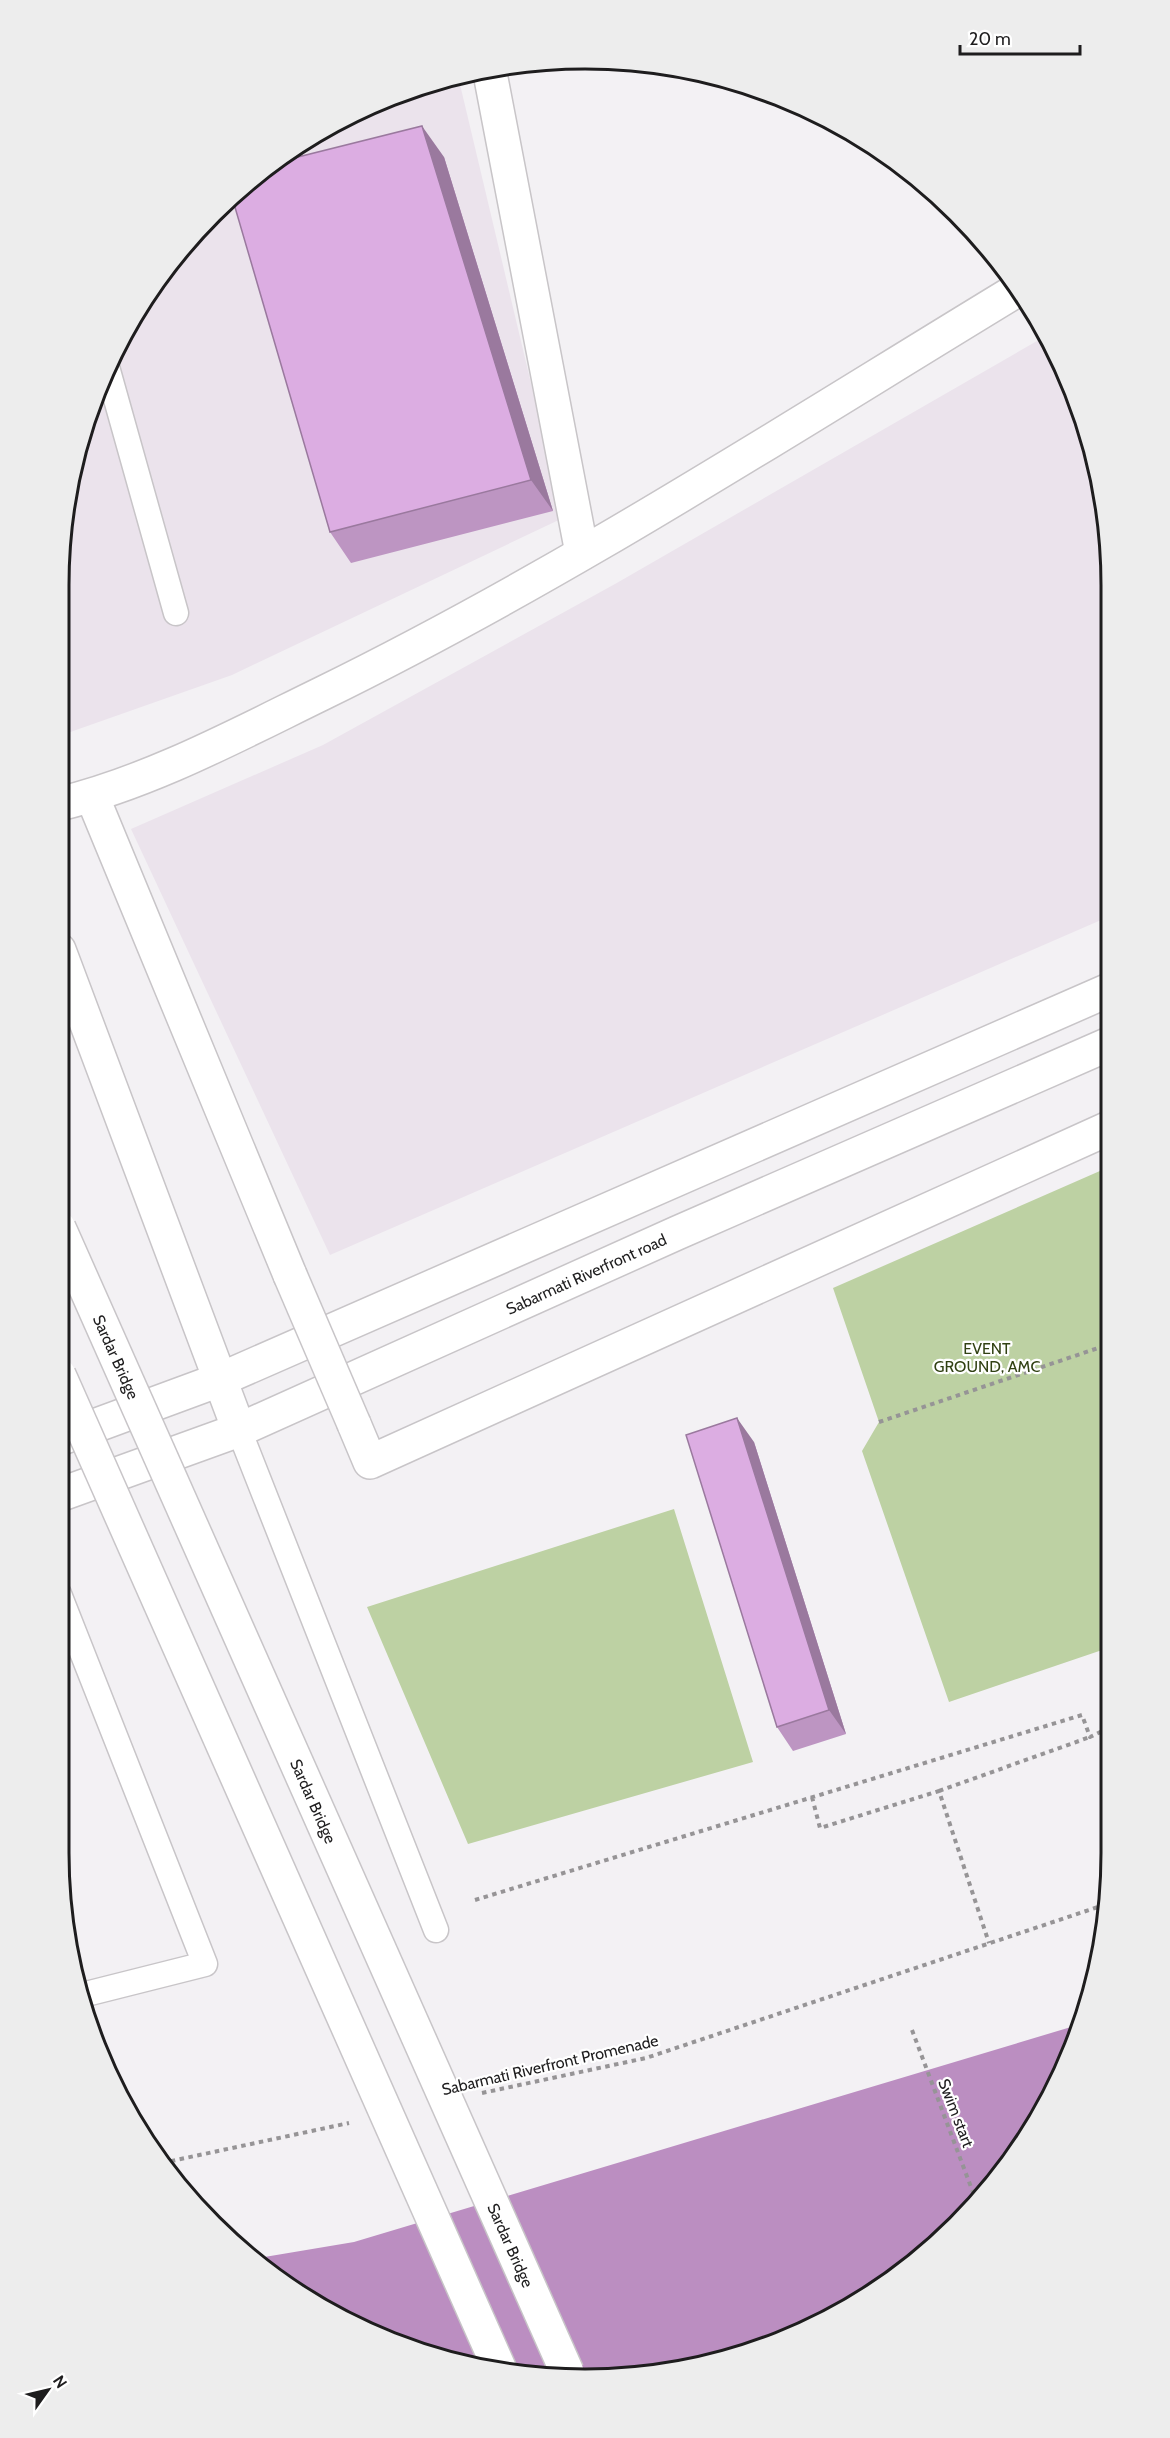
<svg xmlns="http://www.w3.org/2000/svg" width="1170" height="2438" viewBox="0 0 1170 2438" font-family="Cabin,sans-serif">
<rect width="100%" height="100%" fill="#f3f1f4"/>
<path fill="#ebe3ec" d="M 458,76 L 563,518 L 232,675 L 59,736 L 59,585 L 69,482 L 99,383 L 147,292 L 213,212 L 293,147 L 384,98 Z
M 1044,337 L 1071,383 L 1107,516 L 1108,917 L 330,1255 L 131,829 L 323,745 L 615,584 Z"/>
<path fill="#bdd1a3" d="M 1109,1167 L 1111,1647 L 949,1702 L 862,1451 L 879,1422 L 833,1288 Z
M 674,1509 L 753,1762 L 468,1844 L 367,1607 Z"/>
<path fill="#bb8ec1" d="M 1081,2024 L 1071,2055 L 981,2200 L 905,2271 L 818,2325 L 654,2375 L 482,2369 L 321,2309 L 253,2259 L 354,2242 Z"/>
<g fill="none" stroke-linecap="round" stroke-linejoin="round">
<g stroke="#c8c5c8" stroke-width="27">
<path id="service" d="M 107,367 L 176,613
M 239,1430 L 436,1930
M 59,1594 L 205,1964 L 82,1995"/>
</g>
<g stroke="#c8c5c8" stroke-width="36">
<path id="minor" d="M 489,68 L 582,553
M 92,796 L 290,1275
M 354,1424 L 370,1462 L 1109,1128"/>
</g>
<g stroke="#c8c5c8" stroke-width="36">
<g id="tertiary">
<path d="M 59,804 C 150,782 237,735 321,694 C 562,576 788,429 1017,290"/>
<path d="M 59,950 L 239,1430"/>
<path d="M 59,1439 L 219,1380 L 1109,990"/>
<path id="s1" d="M 59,1495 L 239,1430 L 677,1233 L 1109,1044"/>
</g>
</g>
<path stroke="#969496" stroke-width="4" stroke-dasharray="4.5 4.5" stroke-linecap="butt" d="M 879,1422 L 1110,1344
M 939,1791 L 1090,1737
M 812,1797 L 820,1828 L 939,1791 L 989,1943
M 475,1900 L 1082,1715 L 1090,1737 L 1111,1727
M 912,2030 L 977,2203
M 482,2093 L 646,2058 L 1107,1904
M 162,2163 L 349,2123"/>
<use href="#service" stroke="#fff" stroke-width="24"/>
<use href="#minor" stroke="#fff" stroke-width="33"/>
<use href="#tertiary" stroke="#fff" stroke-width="33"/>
<g stroke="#c8c5c8" stroke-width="36" stroke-linecap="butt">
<path id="minor-bridge" d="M 290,1275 L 354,1424"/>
</g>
<g stroke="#c8c5c8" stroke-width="36" stroke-linecap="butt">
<g id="primary-bridge">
<path id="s2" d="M 59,1228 L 567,2372"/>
<path d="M 59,1375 L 500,2370"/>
</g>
</g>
<use href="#minor-bridge" stroke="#fff" stroke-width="33"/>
<use href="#primary-bridge" stroke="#fff" stroke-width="33"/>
</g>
<path fill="#bd95c2" d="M 444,157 L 553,511 L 351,563 L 330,532 Z
M 754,1442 L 846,1734 L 793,1751 L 777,1727 Z"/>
<path fill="#9a799e" d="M 422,126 L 444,157 L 553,511 L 531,480 Z
M 737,1418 L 754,1442 L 846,1734 L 829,1710 Z"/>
<path fill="#dcade2" stroke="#9a799e" stroke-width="1.5" d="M 422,126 L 531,480 L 330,532 L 232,197 L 274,163 Z
M 737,1418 L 829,1710 L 777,1727 L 686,1435 Z"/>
<g text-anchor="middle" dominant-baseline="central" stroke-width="4.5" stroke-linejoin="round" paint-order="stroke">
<g font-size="16" fill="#1e1d1e" stroke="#fff">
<text stroke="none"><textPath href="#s1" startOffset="572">Sabarmati Riverfront road</textPath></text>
<text stroke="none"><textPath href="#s2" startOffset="141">Sardar Bridge</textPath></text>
<text stroke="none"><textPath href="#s2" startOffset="627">Sardar Bridge</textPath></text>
<text transform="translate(550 2065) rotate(-13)">Sabarmati Riverfront Promenade</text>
<text transform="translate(956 2113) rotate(69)">Swim start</text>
<text stroke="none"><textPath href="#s2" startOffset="1113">Sardar Bridge</textPath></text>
</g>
<g font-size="16" fill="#314113" stroke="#fff">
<text x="987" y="1348">EVENT<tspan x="987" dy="18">GROUND, AMC</tspan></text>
</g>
</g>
<path d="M0 0H1170V2438H0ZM585 69H585A516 516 0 0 1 1101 585V1853A516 516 0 0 1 585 2369H585A516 516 0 0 1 69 1853V585A516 516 0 0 1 585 69Z" fill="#ededed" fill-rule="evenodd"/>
<path fill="none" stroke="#1e1d1e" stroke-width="3" d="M585 69H585A516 516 0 0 1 1101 585V1853A516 516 0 0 1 585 2369H585A516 516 0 0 1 69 1853V585A516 516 0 0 1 585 69Z"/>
<g transform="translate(48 2390) rotate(56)" stroke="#ffffff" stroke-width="4.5" paint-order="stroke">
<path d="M0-4.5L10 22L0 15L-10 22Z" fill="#1e1d1e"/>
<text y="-9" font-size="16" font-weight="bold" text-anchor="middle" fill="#1e1d1e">N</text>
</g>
<path d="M960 45v9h120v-9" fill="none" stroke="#1e1d1e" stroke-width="3"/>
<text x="969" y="45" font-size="18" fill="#1e1d1e" stroke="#ffffff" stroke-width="4.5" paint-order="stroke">20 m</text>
</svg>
